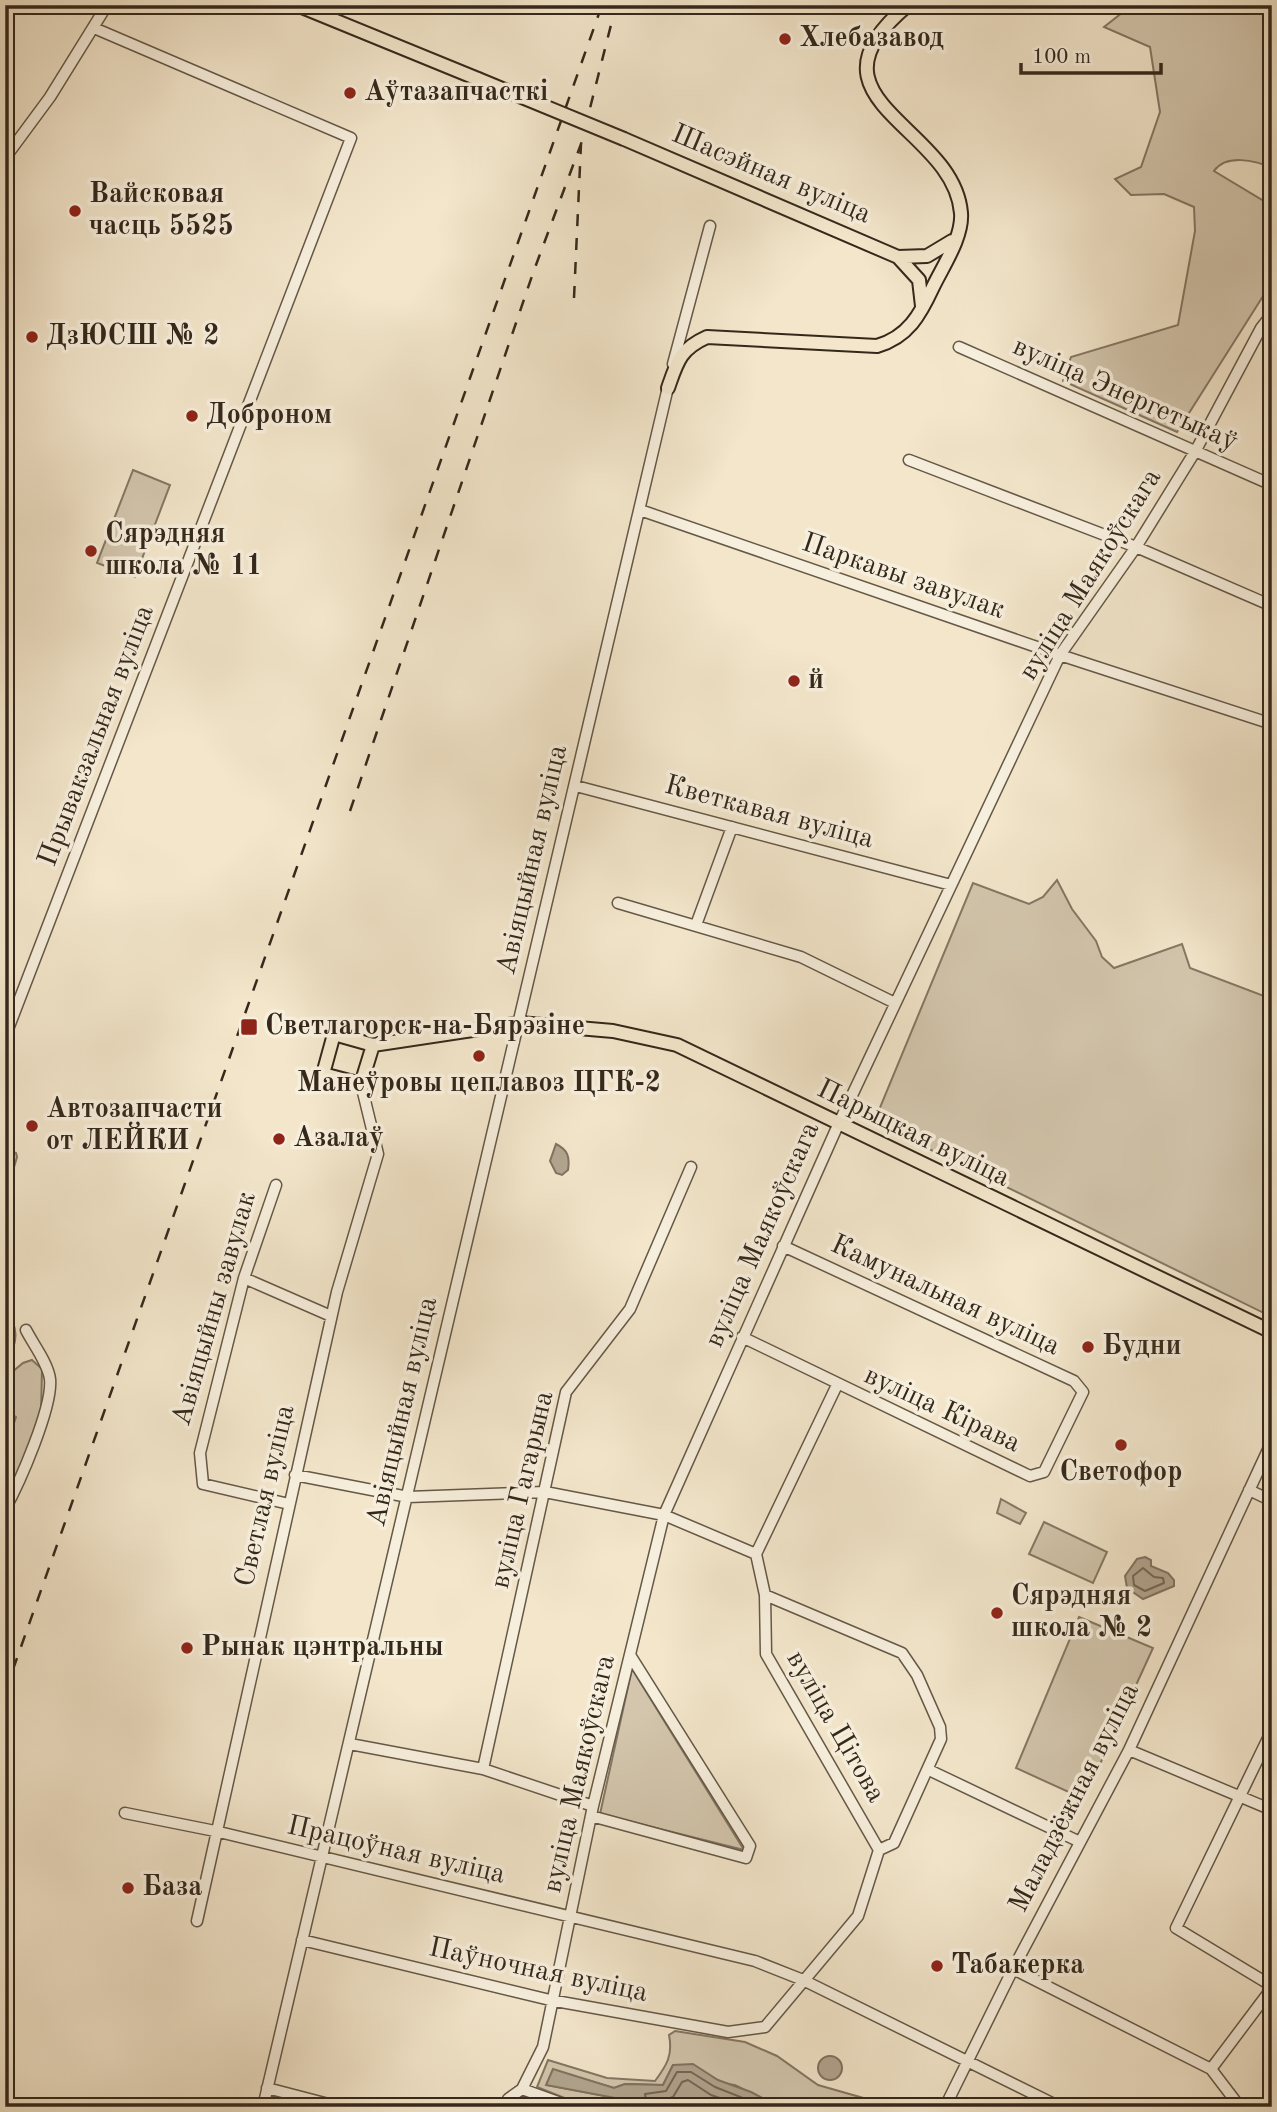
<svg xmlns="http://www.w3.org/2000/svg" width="1277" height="2112" viewBox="0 0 1277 2112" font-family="'Old Standard TT',serif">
<rect width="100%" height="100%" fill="#f3e6cb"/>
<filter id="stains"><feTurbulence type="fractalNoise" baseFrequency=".00286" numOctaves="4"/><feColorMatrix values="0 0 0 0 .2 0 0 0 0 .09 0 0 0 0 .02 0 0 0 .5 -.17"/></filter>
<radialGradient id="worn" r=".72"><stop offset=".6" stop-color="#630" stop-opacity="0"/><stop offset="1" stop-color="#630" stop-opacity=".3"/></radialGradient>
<path fill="#d3c6ad" stroke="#847764" stroke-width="2" d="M 1132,5 L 1272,5 L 1272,168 C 1255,160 1226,154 1214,171 L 1272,206 L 1272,282 L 1177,432 L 1063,381 L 1071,357 L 1178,325 L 1195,231 L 1194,207 L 1164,194 L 1131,195 L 1115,179 L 1141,167 L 1160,112 L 1150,47 L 1104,27 Z
M 133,470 L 170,485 L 135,577 L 97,563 Z
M 1057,880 L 1072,909 L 1096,941 L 1102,957 L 1114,968 L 1182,944 L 1190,968 L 1272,999 L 1272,1317 L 874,1122 L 973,883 L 1029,904 L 1043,897 Z
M 5,1149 L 16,1153 L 17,1157 L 5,1198 Z
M 5,1305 C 18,1328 20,1341 5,1364 Z
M 32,1360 L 42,1369 L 41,1415 L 5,1505 L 5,1449 L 16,1417 L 5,1409 L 5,1378 L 23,1363 Z
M 1001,1499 L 1026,1513 L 1020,1524 L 997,1513 Z
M 1044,1522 L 1107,1552 L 1093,1583 L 1029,1554 Z
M 1079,1617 L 1153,1648 L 1084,1799 L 1016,1768 Z
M 632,1669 L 744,1850 L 600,1814 Z
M 675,2031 L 745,2042 L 777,2056 L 818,2085 L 895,2107 L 779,2107 L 735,2085 C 716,2085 699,2065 673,2065 L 663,2085 L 625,2084 L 614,2088 L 553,2070 L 547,2085 L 663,2107 L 587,2107 L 537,2087 L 548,2060 L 607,2078 L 655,2081 C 667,2065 673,2055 669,2035 Z"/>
<path fill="#b2a58f" stroke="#807361" stroke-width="2" d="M 556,1144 C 568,1150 570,1157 568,1170 L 562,1175 L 556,1173 L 550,1161 Z
M 1145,1557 L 1151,1560 L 1151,1566 L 1168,1573 L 1174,1580 L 1174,1586 L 1143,1599 L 1127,1588 L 1125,1576 L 1137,1559 Z
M818 2068a12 12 0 1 1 24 0a12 12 0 1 1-24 0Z
M 693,2064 L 718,2080 L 751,2092 L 779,2107 L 663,2107 L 546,2085 L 553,2069 L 614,2088 L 625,2084 L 663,2085 L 673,2065 Z"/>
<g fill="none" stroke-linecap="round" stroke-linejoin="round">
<path stroke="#736655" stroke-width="2" d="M 1143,1568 L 1154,1577 L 1163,1578 L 1164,1583 L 1145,1591 L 1134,1585 L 1133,1576 Z
M 647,2107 L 645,2094 L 666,2091 L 677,2072 L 691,2072 L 715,2087 L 766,2107
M 656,2107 L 658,2102 L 673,2097 L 682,2082 L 688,2080 L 711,2095 L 746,2107"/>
<g stroke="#645847" stroke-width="13">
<path id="minor" d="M 5,158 L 50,97 L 107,5
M 1261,328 L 1272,333
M 959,347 L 1272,485
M 673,364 L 710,226
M 909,460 L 1136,547 L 1272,606
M 640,510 L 1060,655 L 1272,724
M 576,786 L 951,885
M 618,903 L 801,957 L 895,1003
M 696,925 L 732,827
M 5,1037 L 351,138 L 94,28
M 276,1185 L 244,1278 L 200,1453 L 203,1484 L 289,1504
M 244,1278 L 331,1316
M 742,1337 L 1030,1476 L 1044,1472 L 1083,1392 L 1074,1381 L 783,1246
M 295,1475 L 408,1497 L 545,1492 L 664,1515 L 756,1554
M 1249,1490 L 1272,1501
M 5,1509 C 19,1484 53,1407 50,1379 C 48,1363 33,1344 26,1330
M 765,1595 L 902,1653 L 917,1675 L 940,1727 L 941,1739 L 894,1843 L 879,1850
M 1272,1730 L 1176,1928 L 1272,1986
M 350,1744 L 483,1769 L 593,1806
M 1129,1750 L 1272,1810
M 483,1769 L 566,1392 L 630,1309 L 691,1167
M 929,1770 L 1080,1842
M 125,1813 L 215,1831 L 755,1961 L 803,1980 L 1060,2107
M 591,1816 L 746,1858 L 750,1846 L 630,1655
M 197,1921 L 337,1292 L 378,1154 L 361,1084
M 302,1940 L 550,2000 L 728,2032 L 765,2027 L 858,1916 L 879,1850 L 766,1654 L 765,1595 L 756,1554 L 837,1385
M 1013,1969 L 1211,2069 L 1240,2107
M 1211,2069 L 1272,1988
M 267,2088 L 340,2107
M 522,2089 L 572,2107
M 263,2107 L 669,383
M 506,2107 L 508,2099 L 522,2089 L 543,2047 L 593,1806 L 664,1515 L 838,1125 L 1060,655 L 1136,547 L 1196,450 L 1261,328 L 1272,314
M 945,2107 L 1013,1969 L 1129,1750 L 1272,1441"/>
</g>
<g stroke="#34281b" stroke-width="16">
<path id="major" d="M 297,5 L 478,79
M 624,139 L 898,257 L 919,280 L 922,306
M 898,257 L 927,256 L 952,241
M 668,388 C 677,362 680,349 707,337 L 877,346 C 908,337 920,315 933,287 C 943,266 963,237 961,213 C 954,125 793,100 908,5
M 373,1045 L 361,1084 L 323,1074 L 334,1034 L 373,1045 L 520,1023 L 613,1031 L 677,1045 L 1272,1332"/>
</g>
<use href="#minor" stroke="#f7efdd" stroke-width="10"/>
<use href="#major" stroke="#f3e6cb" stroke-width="12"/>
<path stroke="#34281b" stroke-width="2.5" stroke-dasharray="12 12" stroke-linecap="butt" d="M 574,298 L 581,144 L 616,5
M 350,811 L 533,273 L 581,144
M 5,1692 L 602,5"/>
<g stroke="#34281b" stroke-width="16" stroke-linecap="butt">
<path id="major-bridge" d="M 478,79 L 624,139"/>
</g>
<use href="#major-bridge" stroke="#f3e6cb" stroke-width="12"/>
</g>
<g fill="#8f2418" stroke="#f7efdd" stroke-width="2.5">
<circle cx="785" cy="39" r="7"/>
<circle cx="350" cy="93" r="7"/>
<circle cx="75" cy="211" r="7"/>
<circle cx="32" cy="337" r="7"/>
<circle cx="192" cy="416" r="7"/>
<circle cx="91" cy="551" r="7"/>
<circle cx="794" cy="681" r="7"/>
<rect x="240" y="1018" width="18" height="18" rx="3.5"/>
<circle cx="479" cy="1056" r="7"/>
<circle cx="32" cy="1126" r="7"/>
<circle cx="279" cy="1139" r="7"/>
<circle cx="1088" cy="1347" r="7"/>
<circle cx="1121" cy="1445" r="7"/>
<circle cx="997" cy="1613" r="7"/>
<circle cx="187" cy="1648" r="7"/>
<circle cx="128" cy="1888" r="7"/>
<circle cx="937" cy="1966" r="7"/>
</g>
<g text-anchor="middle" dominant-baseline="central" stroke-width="7" stroke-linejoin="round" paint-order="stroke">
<g font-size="28" font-weight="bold" fill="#34281b" stroke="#f7efdd" text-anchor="start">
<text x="799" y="39">Хлебазавод</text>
<text x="364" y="93">Аўтазапчасткі</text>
<text x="89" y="195">Вайсковая<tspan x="89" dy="32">часць 5525</tspan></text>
<text x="46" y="337">ДзЮСШ № 2</text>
<text x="206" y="416">Доброном</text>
<text x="105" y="535">Сярэдняя<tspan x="105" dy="32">школа № 11</tspan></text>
<text x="808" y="681">й</text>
<text x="265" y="1027">Светлагорск-на-Бярэзіне</text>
<text x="479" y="1084" text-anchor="middle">Манеўровы цеплавоз ЦГК-2</text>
<text x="46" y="1110">Автозапчасти<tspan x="46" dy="32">от ЛЕЙКИ</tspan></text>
<text x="293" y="1139">Азалаў</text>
<text x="1102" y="1347">Будни</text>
<text x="1121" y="1473" text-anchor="middle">Светофор</text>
<text x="1011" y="1597">Сярэдняя<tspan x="1011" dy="32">школа № 2</tspan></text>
<text x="201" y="1648">Рынак цэнтральны</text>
<text x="142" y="1888">База</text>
<text x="951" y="1966">Табакерка</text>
</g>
<g font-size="28" fill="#34281b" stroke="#f7efdd">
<text transform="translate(771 175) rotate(23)">Шасэйная вуліца</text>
<text transform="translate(1125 395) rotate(24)">вуліца Энергетыкаў</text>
<text transform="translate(1091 575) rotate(-58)">вуліца Маякоўскага</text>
<text transform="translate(903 577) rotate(19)">Паркавы завулак</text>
<text transform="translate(97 736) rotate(-69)">Прывакзальная вуліца</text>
<text transform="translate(769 813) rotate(15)">Кветкавая вуліца</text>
<text transform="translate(533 860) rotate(-77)">Авіяцыйная вуліца</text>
<text transform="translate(913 1134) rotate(26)">Парыцкая вуліца</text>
<text transform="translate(763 1235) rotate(-66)">вуліца Маякоўскага</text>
<text transform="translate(945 1296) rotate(25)">Камунальная вуліца</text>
<text transform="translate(215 1309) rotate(-74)">Авіяцыйны завулак</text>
<text transform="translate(942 1410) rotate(25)">вуліца Кірава</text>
<text transform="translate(403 1412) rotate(-77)">Авіяцыйная вуліца</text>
<text transform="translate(523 1490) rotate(-77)">вуліца Гагарына</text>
<text transform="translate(266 1496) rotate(-77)">Светлая вуліца</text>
<text transform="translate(835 1727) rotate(60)">вуліца Цітова</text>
<text transform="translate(580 1774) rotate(-77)">вуліца Маякоўскага</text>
<text transform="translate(1075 1798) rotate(-63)">Маладзёжная вуліца</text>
<text transform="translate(396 1851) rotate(13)">Працоўная вуліца</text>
<text transform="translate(538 1971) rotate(12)">Паўночная вуліца</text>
</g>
</g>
<rect width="1277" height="2112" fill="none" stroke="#f3e6cb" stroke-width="28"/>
<rect x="7" y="7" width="1263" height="2098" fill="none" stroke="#34281b" stroke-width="3.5"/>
<rect x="14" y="14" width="1249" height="2084" fill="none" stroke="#34281b" stroke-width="2"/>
<path d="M1021 63v10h140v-10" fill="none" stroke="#34281b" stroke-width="3.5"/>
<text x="1032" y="63" font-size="21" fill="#34281b" stroke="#f7efdd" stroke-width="5" paint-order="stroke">100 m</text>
<rect width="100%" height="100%" filter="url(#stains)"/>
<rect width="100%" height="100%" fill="url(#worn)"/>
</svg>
